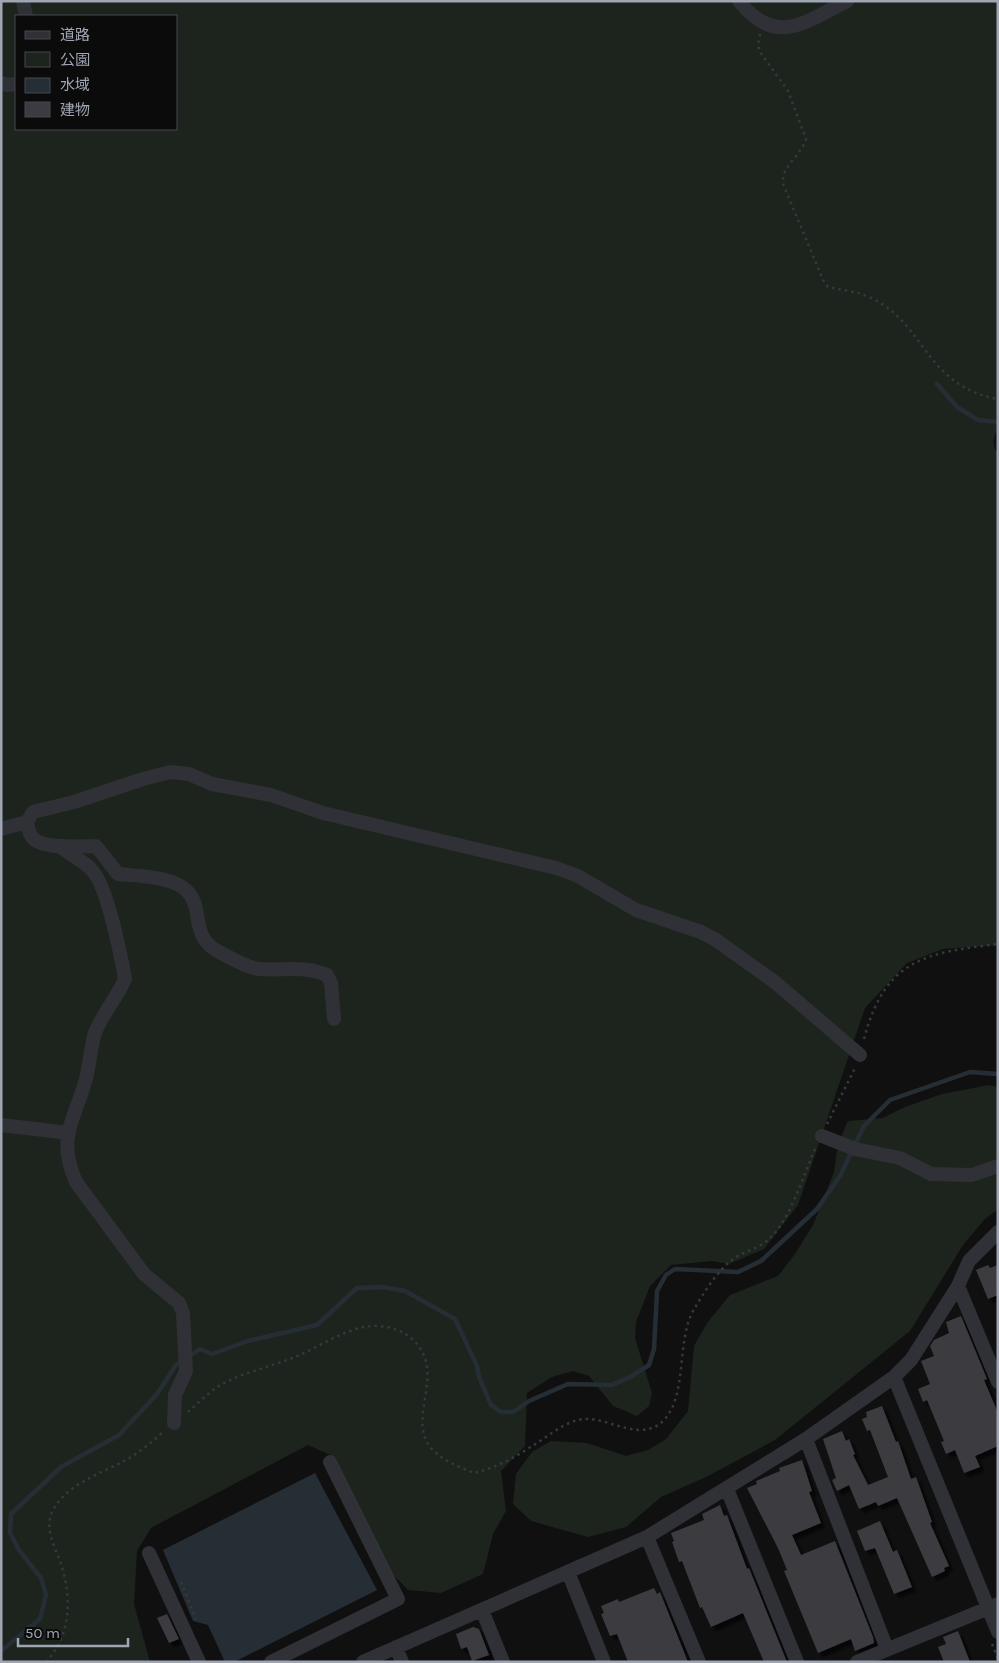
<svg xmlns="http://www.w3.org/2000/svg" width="999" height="1663" viewBox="0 0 999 1663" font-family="Karla,'Noto Sans JP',sans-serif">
<defs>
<filter id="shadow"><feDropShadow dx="4.5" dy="4.5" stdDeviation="1" flood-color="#0009"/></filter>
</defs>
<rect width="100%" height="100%" fill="#101011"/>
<path fill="#1c241d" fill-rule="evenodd" d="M 1,1 L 998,1 L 998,427 C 994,437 990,444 998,453 L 998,945 L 943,949 L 907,963 L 865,1008 L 798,1205 L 764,1249 L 729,1264 L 712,1261 L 671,1265 L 650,1286 L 636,1322 L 635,1338 L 652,1393 L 649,1406 L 637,1416 L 613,1406 L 589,1376 L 573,1371 L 552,1377 L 527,1393 L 525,1446 L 501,1471 L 506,1511 L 493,1534 L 483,1574 L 441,1593 L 408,1590 L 381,1562 L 335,1457 L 308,1445 L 151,1528 L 137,1551 L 134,1604 L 150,1662 L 1,1662 ZM 16,16 L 176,16 L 176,129 L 16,129 Z
M 989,1085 L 998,1087 L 998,1209 L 985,1219 L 963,1245 L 910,1331 L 775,1440 L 706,1477 L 661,1497 L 626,1527 L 588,1537 L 531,1521 L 513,1504 L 516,1474 L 532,1452 L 551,1441 L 587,1443 L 626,1456 L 648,1450 L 666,1439 L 688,1411 L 694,1346 L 707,1323 L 730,1295 L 778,1276 L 795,1254 L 813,1225 L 834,1172 L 838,1144 L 848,1121 L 883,1118 L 905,1107 L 942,1094 Z"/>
<path fill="#262e35" d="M 315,1473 L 377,1590 L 234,1662 L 225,1662 L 208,1625 L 193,1621 L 163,1550 Z"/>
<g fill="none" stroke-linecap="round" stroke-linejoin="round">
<path stroke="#262e35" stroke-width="4.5" d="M 937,384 L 957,407 L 978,420 L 998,422
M 1,1651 L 40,1619 L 46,1595 L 41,1578 L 19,1550 L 10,1533 L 11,1514 L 61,1467 L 119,1435 L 157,1394 L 176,1365 L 200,1349 L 212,1354 L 248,1341 L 317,1325 L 357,1288 L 383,1287 L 405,1291 L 455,1319 L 477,1366 L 479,1377 L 491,1405 L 501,1412 L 513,1412 L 529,1401 L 568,1384 L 612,1385 L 632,1376 L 649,1365 L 654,1349 L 657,1291 L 666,1275 L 675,1269 L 738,1272 L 761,1261 L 817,1209 L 840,1176 L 864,1126 L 890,1100 L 970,1072 L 998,1074"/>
</g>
<path fill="#3b3b41" filter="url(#shadow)" d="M 988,1265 L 990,1268 L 998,1265 L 998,1295 L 988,1299 L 976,1270 Z
M 961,1316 L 987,1379 L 984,1380 L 998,1413 L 998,1446 L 975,1456 L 980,1467 L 964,1473 L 955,1450 L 946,1454 L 941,1442 L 944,1441 L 927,1400 L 923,1402 L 918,1389 L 930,1384 L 921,1361 L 934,1356 L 930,1346 L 934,1340 L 949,1333 L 946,1322 Z
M 882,1406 L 896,1442 L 898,1441 L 911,1479 L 916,1477 L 932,1522 L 930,1523 L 949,1566 L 944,1568 L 945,1571 L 932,1577 L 897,1498 L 878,1506 L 876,1502 L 859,1509 L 849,1485 L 837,1491 L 832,1480 L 836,1478 L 823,1439 L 842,1431 L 846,1441 L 849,1439 L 855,1454 L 853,1455 L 868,1485 L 888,1477 L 870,1430 L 867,1431 L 862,1419 L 867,1417 L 866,1412 Z
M 802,1460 L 812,1491 L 809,1492 L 821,1523 L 792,1535 L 801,1555 L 835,1541 L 873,1637 L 874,1643 L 855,1651 L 851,1639 L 818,1653 L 784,1571 L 787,1570 L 778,1548 L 747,1488 L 757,1484 L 756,1481 L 780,1471 L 779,1468 Z
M 720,1505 L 724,1516 L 727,1515 L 747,1569 L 749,1568 L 787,1662 L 764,1662 L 743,1613 L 711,1627 L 702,1607 L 700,1608 L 682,1561 L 679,1562 L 672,1542 L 674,1541 L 671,1533 L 704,1520 L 702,1514 Z
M 880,1521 L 893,1552 L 897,1550 L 912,1587 L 894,1594 L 875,1548 L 865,1551 L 857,1531 Z
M 654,1588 L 657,1594 L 660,1592 L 688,1662 L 628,1662 L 617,1634 L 610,1636 L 601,1614 L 604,1613 L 601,1606 L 618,1599 L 619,1602 Z
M 167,1614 L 179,1639 L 169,1643 L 157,1618 Z
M 473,1627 L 479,1629 L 489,1655 L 472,1661 L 467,1647 L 461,1649 L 456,1634 Z
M 958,1631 L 970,1662 L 944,1662 L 938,1647 L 946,1644 L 943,1637 Z"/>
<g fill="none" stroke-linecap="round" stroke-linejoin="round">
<path stroke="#36383d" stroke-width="2.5" stroke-dasharray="2.5 4" stroke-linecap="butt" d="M 760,34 L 758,45 L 760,52 L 788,91 L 806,139 C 801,156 781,166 783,184 L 824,282 L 828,287 C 841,290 856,291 869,297 C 925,321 924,386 998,399
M 864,1039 C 885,959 925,953 998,944
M 827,1124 L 855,1068
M 188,1412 C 197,1404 207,1394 217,1387 C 240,1373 270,1367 295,1357 C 320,1347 345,1328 372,1326 C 386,1325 404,1330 414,1341 C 448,1374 403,1422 434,1451 C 445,1462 460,1467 474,1473 C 495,1468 514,1458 532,1446 C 550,1436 567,1418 589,1419 C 612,1420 641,1441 662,1422 C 688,1398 676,1342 693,1311 C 703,1294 716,1272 732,1260 C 742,1252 757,1249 768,1240 C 791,1220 803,1175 816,1147
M 181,1582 L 196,1619
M 992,1644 L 998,1659
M 46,1662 C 72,1634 72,1596 60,1561 C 54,1545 44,1527 53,1510 C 67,1484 100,1474 124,1461 C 139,1453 152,1442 164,1431"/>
<path stroke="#303136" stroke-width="14" d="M 23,1 L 26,16
M 739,1 C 775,47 804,23 847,1
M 1,83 L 7,85 L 16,84
M 1,829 L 27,822
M 60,846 C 70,855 82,860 91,869 C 107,884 121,956 125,979 C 117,998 102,1014 95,1033 C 90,1049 90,1066 85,1082 C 73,1123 57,1138 76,1182 L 144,1274 L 179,1303 L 183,1313 L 186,1371 L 175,1395 L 174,1423
M 334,1019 L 331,983 L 327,975 C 304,965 284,971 259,969 C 248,968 231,958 221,953 C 188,937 205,909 187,891 C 172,876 138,876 118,874 L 96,846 C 81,846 41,850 32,837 C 29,834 28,827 27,822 L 33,812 L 74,802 L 143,779 L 170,772 L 189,774 L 212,784 L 271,795 L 323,813 L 556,868 L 578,876 L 636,910 L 701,932 L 716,940 L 776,983 L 860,1055
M 1,1125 L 69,1133
M 822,1136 L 855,1149 L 900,1158 L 931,1174 L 972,1175 L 998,1166
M 958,1286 L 998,1382
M 894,1377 L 998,1632
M 806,1439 L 887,1649
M 727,1489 L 797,1662
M 647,1537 L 699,1662
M 149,1553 L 199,1662
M 568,1572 L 604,1662
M 482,1610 L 503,1662
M 396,1647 L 402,1662
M 271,1662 L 398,1599 L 330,1462
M 363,1662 L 647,1537 L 806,1439 L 894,1377 L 911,1360 L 958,1286 L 969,1261 L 998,1232
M 857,1662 L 998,1604"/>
</g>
<rect width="999" height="1663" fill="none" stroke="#a0a5b3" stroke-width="5"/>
<rect x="15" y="15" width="162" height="115" fill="#0b0b0c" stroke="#47494f"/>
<rect x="25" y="31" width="25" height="8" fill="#303136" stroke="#47494f"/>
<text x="60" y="40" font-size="15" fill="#a0a5b3">道路</text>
<rect x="25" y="52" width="25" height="15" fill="#1c241d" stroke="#47494f"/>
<text x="60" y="65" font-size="15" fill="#a0a5b3">公園</text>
<rect x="25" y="78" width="25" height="15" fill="#262e35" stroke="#47494f"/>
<text x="60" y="90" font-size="15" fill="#a0a5b3">水域</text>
<rect x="25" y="102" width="25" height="15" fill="#3b3b41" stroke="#47494f"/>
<text x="60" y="115" font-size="15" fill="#a0a5b3">建物</text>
<path d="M18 1638v8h110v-8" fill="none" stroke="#a0a5b3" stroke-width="2.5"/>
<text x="25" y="1638" font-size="15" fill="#a0a5b3" stroke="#0b0b0c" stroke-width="4" paint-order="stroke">50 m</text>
</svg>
